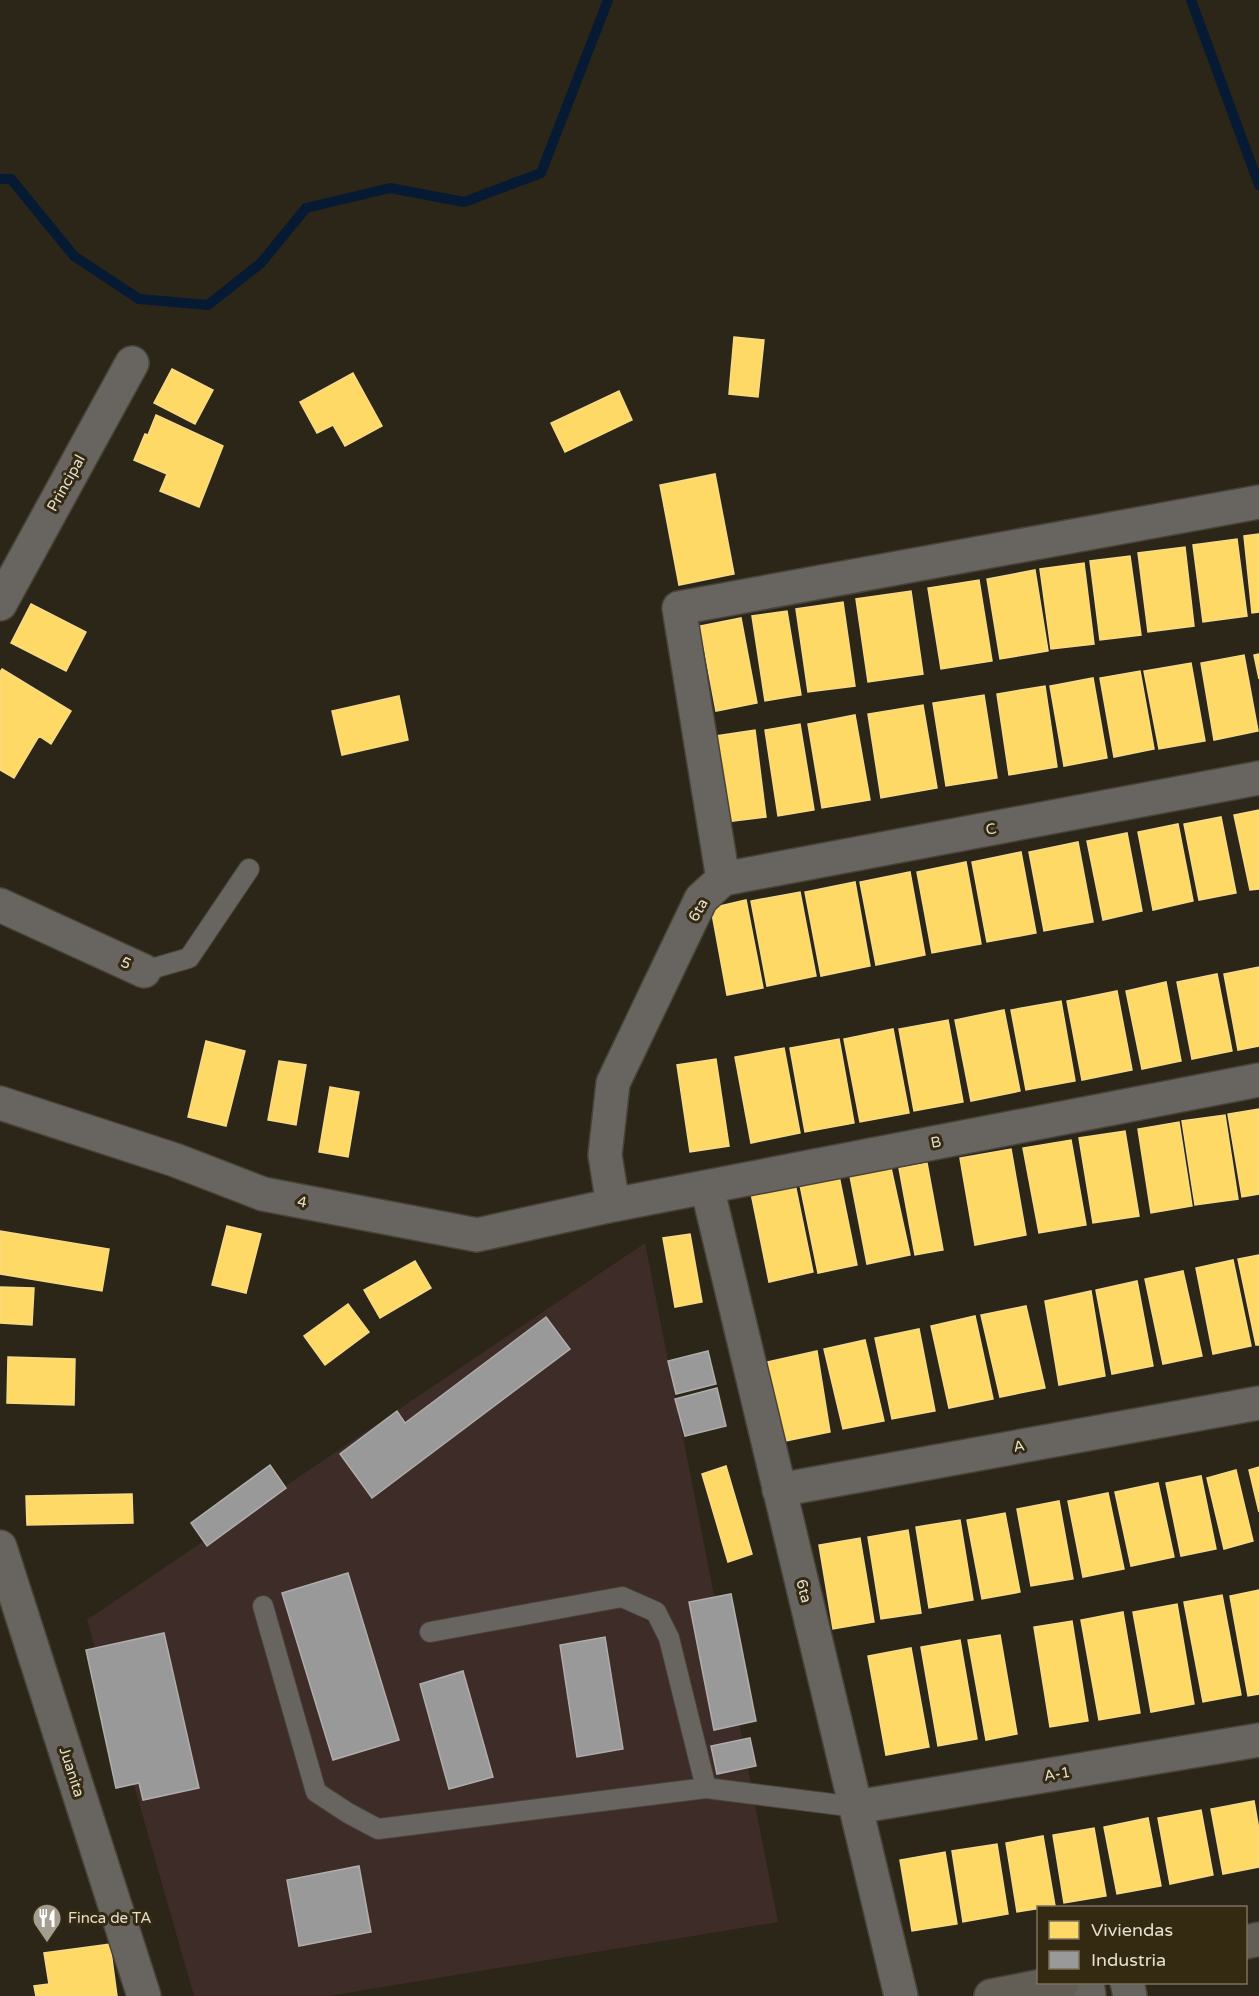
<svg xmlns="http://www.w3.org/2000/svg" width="1259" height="1996" viewBox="0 0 1259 1996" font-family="'Varela Round',sans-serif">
<rect width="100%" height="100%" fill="#2c2619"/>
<path fill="#3e2c29" d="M 645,1243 L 778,1922 L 328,1996 L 194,1996 L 87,1620 Z"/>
<path fill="#ffd966" stroke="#f7db86" stroke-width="1.5" d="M 734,337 L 764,340 L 758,397 L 729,394 Z
M 172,369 L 213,390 L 195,424 L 154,403 Z
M 353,373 L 382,426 L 345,446 L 333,425 L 317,433 L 300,402 Z
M 619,391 L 632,420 L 565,452 L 551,423 Z
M 156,415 L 223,446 L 199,507 L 160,491 L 167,474 L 134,460 L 145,434 L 148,435 Z
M 715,474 L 734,574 L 679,585 L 660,485 Z
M 1259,534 L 1259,612 L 1252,613 L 1244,536 Z
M 1237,539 L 1247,616 L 1203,622 L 1193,545 Z
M 1185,547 L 1194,626 L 1148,632 L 1138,553 Z
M 1130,556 L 1141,635 L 1100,640 L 1090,561 Z
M 1084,563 L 1094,644 L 1051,649 L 1040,569 Z
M 1035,570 L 1048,651 L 1000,659 L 987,579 Z
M 979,580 L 992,661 L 941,669 L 928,588 Z
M 911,591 L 923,674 L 868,682 L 856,599 Z
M 843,602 L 855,686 L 808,692 L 796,609 Z
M 31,604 L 86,632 L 66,671 L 11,643 Z
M 787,611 L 801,695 L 765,701 L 752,616 Z
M 741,618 L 757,703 L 716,711 L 700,626 Z
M 1259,654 L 1259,679 L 1254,655 Z
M 1244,655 L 1258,731 L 1214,740 L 1201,663 Z
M 1191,663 L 1205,741 L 1159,749 L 1144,671 Z
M 2,669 L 71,711 L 51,744 L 39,736 L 14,778 L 0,770 L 0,672 Z
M 1140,671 L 1154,749 L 1114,757 L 1100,678 Z
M 1093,678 L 1107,758 L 1064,766 L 1050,686 Z
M 1045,686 L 1057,767 L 1009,775 L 997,694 Z
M 984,695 L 997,778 L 946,786 L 933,703 Z
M 399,696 L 408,740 L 342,755 L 332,711 Z
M 923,705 L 937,788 L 881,798 L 868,714 Z
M 855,715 L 870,800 L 822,808 L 808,724 Z
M 800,724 L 814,810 L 778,816 L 765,730 Z
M 755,730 L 766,817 L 726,822 L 716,736 Z
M 1259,810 L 1259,889 L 1250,890 L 1234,815 Z
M 1221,817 L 1236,893 L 1199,900 L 1184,824 Z
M 1178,824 L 1193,901 L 1153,910 L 1138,832 Z
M 1127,833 L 1142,911 L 1103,920 L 1087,841 Z
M 1078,842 L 1093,922 L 1044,931 L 1029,852 Z
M 1021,852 L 1036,933 L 987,942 L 972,862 Z
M 966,862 L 981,944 L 932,953 L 917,872 Z
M 910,872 L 925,955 L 876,965 L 860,882 Z
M 855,882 L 870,966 L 821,976 L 805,892 Z
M 800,892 L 816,976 L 767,986 L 751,901 Z
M 746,900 L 763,988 L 727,995 L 711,908 Z
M 1259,967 L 1259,1046 L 1238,1050 L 1224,974 Z
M 1217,974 L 1232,1051 L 1192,1059 L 1177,982 Z
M 1166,982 L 1181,1061 L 1142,1069 L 1126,991 Z
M 1117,991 L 1132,1070 L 1082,1080 L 1067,1001 Z
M 1061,1001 L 1075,1081 L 1026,1090 L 1011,1010 Z
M 1004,1010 L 1020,1091 L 971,1101 L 955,1020 Z
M 948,1020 L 963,1102 L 914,1111 L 899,1029 Z
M 893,1029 L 909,1113 L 860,1122 L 844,1039 Z
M 839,1039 L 854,1123 L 805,1132 L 790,1048 Z
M 206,1041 L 245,1051 L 226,1126 L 188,1117 Z
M 784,1048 L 800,1133 L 751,1143 L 735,1057 Z
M 716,1059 L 729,1146 L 690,1152 L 677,1065 Z
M 279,1061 L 306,1065 L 296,1125 L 268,1120 Z
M 330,1087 L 359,1092 L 348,1157 L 319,1152 Z
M 1259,1109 L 1259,1194 L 1242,1197 L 1228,1114 Z
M 1225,1115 L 1238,1199 L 1195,1205 L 1182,1121 Z
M 1179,1122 L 1192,1206 L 1151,1213 L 1138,1129 Z
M 1125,1131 L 1139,1216 L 1093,1223 L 1079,1138 Z
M 1071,1140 L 1086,1225 L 1039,1233 L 1023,1148 Z
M 1011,1149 L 1026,1235 L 975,1245 L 960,1158 Z
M 927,1163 L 943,1250 L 915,1255 L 899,1168 Z
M 891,1168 L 910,1255 L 867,1264 L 850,1176 Z
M 839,1176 L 857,1265 L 818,1273 L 800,1185 Z
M 795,1184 L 813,1272 L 769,1282 L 751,1193 Z
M 227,1226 L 261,1234 L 246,1293 L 212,1285 Z
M 0,1231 L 109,1249 L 102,1291 L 0,1274 Z
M 690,1234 L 702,1302 L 675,1307 L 663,1238 Z
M 1259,1255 L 1259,1345 L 1256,1345 L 1238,1259 Z
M 1233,1260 L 1251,1346 L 1213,1354 L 1196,1268 Z
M 415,1261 L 431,1288 L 380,1318 L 364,1290 Z
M 1183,1271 L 1202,1356 L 1163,1364 L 1145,1279 Z
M 1137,1281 L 1153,1366 L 1112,1374 L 1096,1290 Z
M 0,1287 L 34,1288 L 32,1325 L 0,1323 Z
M 1091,1291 L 1105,1376 L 1059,1385 L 1045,1301 Z
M 348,1304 L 369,1332 L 325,1365 L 304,1336 Z
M 1026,1306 L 1045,1388 L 1000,1397 L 981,1315 Z
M 975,1316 L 993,1399 L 949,1408 L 931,1326 Z
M 919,1329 L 935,1411 L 892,1419 L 875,1338 Z
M 865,1340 L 884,1421 L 843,1429 L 824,1349 Z
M 817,1351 L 830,1432 L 780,1442 L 767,1362 Z
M 8,1357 L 75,1359 L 74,1405 L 7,1403 Z
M 726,1466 L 752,1554 L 728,1562 L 702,1474 Z
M 1259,1467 L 1259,1512 L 1249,1470 Z
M 1236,1470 L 1253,1541 L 1224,1549 L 1207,1478 Z
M 1201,1476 L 1216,1549 L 1181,1556 L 1166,1483 Z
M 1158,1483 L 1174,1557 L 1131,1566 L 1115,1492 Z
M 1108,1493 L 1124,1569 L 1083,1577 L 1068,1501 Z
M 132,1494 L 133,1523 L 27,1525 L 26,1496 Z
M 1059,1501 L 1073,1579 L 1031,1586 L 1017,1509 Z
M 1005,1513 L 1020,1592 L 982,1599 L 967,1520 Z
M 960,1520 L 973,1600 L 929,1608 L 916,1527 Z
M 908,1530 L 921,1613 L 881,1619 L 868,1537 Z
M 860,1538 L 874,1622 L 833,1629 L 819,1545 Z
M 1259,1590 L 1259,1694 L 1248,1696 L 1230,1596 Z
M 1222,1595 L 1241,1695 L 1203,1702 L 1184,1602 Z
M 1177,1604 L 1194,1704 L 1151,1712 L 1133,1612 Z
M 1123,1612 L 1140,1713 L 1099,1720 L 1081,1620 Z
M 1072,1621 L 1088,1721 L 1050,1727 L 1034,1627 Z
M 1000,1635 L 1017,1734 L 986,1740 L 968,1640 Z
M 960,1640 L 977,1739 L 938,1746 L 921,1647 Z
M 911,1648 L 929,1747 L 886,1755 L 868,1656 Z
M 1254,1801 L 1259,1830 L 1259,1867 L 1223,1874 L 1211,1809 Z
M 1201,1810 L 1213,1875 L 1170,1884 L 1158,1818 Z
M 1148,1818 L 1161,1886 L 1117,1894 L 1104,1827 Z
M 1094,1828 L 1106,1896 L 1064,1903 L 1053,1835 Z
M 1043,1836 L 1055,1906 L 1017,1912 L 1006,1843 Z
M 997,1844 L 1008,1914 L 963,1922 L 952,1851 Z
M 945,1852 L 957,1924 L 912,1931 L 900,1860 Z
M 110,1944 L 117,1996 L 36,1996 L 34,1986 L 49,1984 L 44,1953 Z"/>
<path fill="#999" stroke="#b0aeaa" stroke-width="1.5" d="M 546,1317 L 570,1349 L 372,1498 L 340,1454 L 397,1411 L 405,1423 Z
M 708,1351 L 716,1384 L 676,1394 L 668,1361 Z
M 717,1388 L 726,1426 L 685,1436 L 675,1399 Z
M 270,1465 L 286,1488 L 207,1546 L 191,1523 Z
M 348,1573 L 399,1740 L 333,1760 L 282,1593 Z
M 731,1594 L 756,1721 L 714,1730 L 689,1602 Z
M 164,1633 L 199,1788 L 143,1800 L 139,1783 L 116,1788 L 86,1650 Z
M 605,1637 L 623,1749 L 577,1757 L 560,1645 Z
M 463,1671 L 493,1777 L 449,1789 L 420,1684 Z
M 750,1738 L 756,1766 L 717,1774 L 711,1746 Z
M 359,1866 L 371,1932 L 299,1946 L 287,1880 Z"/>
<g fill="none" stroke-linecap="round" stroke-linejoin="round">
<path stroke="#061a33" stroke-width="10" d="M 1191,0 L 1259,185
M 0,179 L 11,179 L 74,256 L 139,299 L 208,305 L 261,263 L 306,208 L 390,188 L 464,202 L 541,173 L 608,0"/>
<g stroke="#484338" stroke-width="22">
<path id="lane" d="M 144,971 L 189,958 L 249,869
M 263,1606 L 316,1792 L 348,1813 L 378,1829 L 706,1788 L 856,1807
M 430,1632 L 622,1597 L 656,1612 L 669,1638 L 706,1788"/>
</g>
<g stroke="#484338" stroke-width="36">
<path id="street" d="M 0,604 L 132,363
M 723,879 L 1259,778
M 0,905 L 144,971
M 0,1103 L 175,1160 L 263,1194 L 477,1235 L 613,1205 L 1259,1080
M 707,1187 L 901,1996
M 613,1205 L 605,1155 L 613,1083 L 701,899 L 723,879 L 679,608 L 1259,502
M 779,1490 L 1259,1403
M 0,1547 L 144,1996
M 856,1807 L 1259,1740
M 1087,1982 L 1089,1996
M 1127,1982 L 1130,1996"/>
</g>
<g stroke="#484338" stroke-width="36">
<path id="secondary" d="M 1246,1942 L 1259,1939
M 991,1996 L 1063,1982"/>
</g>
<use href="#lane" stroke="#686460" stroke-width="20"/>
<use href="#street" stroke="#686460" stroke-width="33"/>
<use href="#secondary" stroke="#625d55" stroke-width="33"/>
</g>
<defs>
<g id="restaurant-pin" transform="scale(1.5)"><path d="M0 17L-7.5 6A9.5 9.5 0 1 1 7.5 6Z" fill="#a49e90" stroke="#342a11"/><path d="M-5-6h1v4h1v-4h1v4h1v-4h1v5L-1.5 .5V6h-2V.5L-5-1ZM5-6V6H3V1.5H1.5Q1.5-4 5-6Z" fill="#fff"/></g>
</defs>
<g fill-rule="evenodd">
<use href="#restaurant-pin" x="47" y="1918"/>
</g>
<g text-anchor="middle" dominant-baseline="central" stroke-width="6" stroke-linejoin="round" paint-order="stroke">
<g font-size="15" fill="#e5dfd0" stroke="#342a11">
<text transform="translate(66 483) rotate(-61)">Principal</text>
<text transform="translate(991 829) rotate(-11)">C</text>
<text transform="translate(698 910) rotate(-60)">6ta</text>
<text transform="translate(126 963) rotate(25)">5</text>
<text transform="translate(936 1142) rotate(-11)">B</text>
<text transform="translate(302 1202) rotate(11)">4</text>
<text transform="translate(1019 1446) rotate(-10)">A</text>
<text transform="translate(804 1591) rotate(76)">6ta</text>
<text transform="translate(72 1772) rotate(72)">Juanita</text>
<text transform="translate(1057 1774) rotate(-9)">A-1</text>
</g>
<g font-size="15" fill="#e5dfd0" stroke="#342a11" text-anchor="start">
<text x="68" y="1918">Finca de TA</text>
</g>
</g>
<rect x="1037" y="1906" width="210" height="78" fill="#342a11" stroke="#7b725d" stroke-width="1.5"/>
<rect x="1049" y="1921" width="30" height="18" fill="#ffd966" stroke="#7b725d" stroke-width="1.5"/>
<text x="1091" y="1936" font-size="18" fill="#e5dfd0">Viviendas</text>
<rect x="1049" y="1951" width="30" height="18" fill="#999999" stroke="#7b725d" stroke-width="1.5"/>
<text x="1091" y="1966" font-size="18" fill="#e5dfd0">Industria</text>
</svg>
